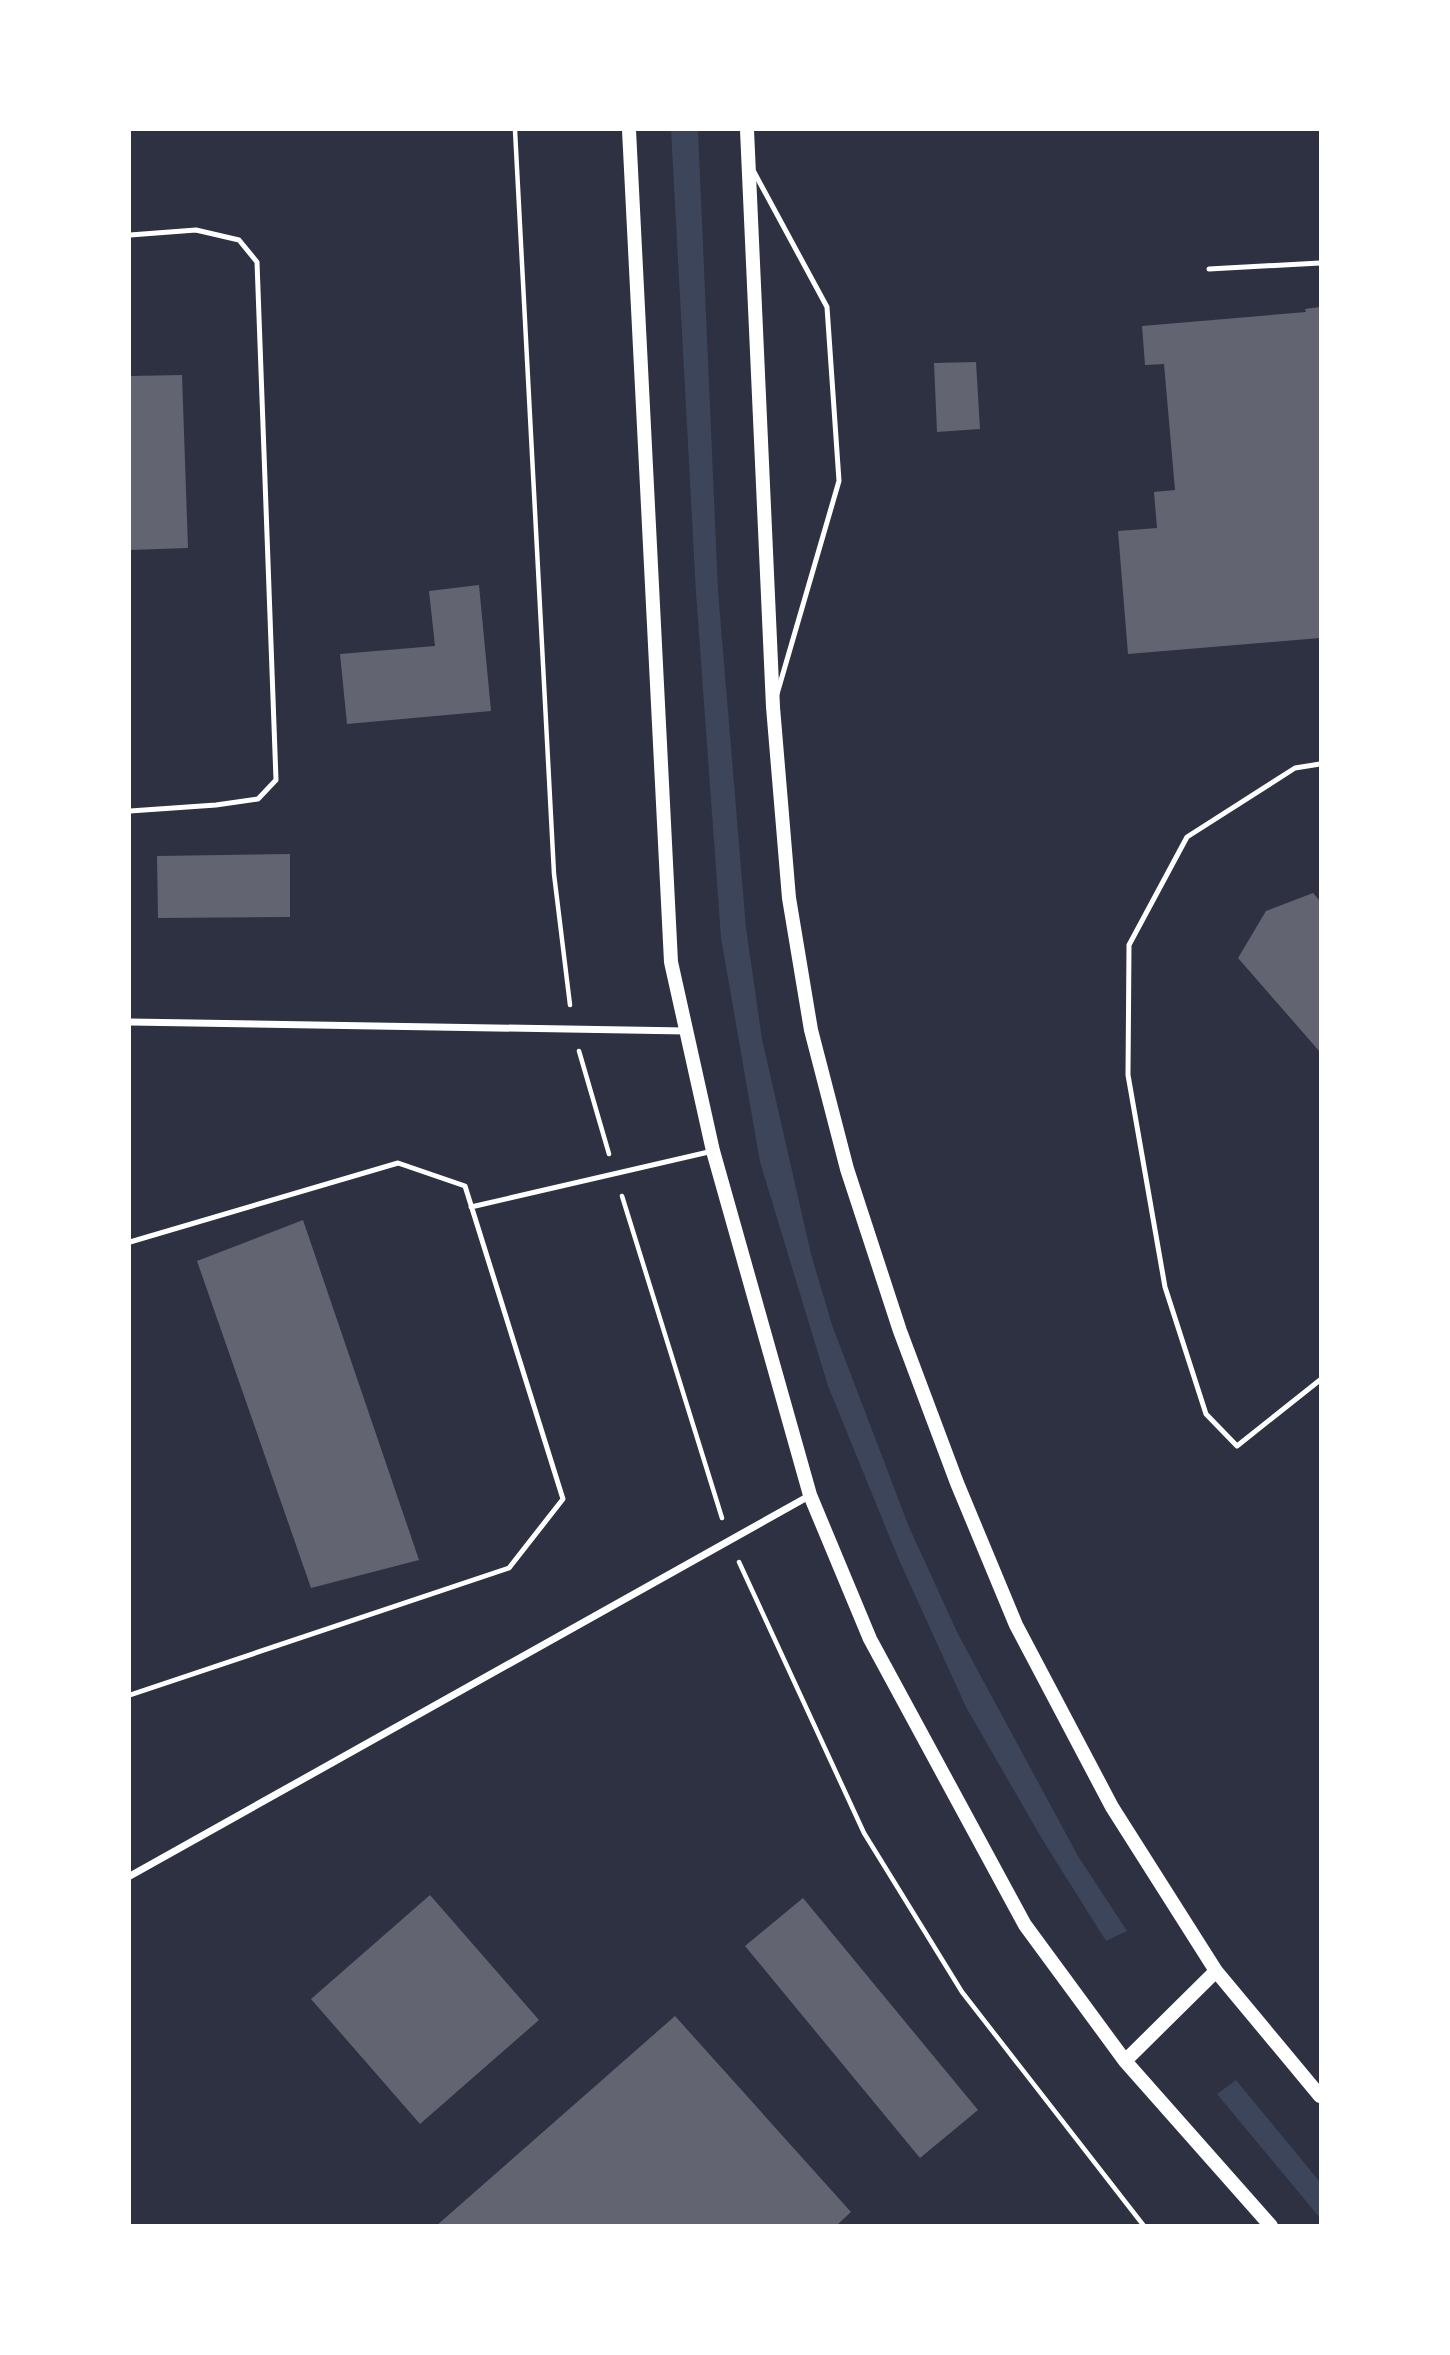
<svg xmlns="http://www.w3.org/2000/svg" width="1450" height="2355" viewBox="0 0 1450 2355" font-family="Bitter,serif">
<rect width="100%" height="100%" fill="#2d3142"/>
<path fill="#3c4559" d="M 671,130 L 698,130 L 718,591 L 746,928 L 762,1039 L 811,1254 L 832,1325 L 909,1527 L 958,1634 L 1078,1856 L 1127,1931 L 1106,1941 L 1042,1839 L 966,1707 L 899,1560 L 828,1386 L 760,1162 L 721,938 L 696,593 Z
M 1236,2080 L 1320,2182 L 1320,2218 L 1217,2094 Z"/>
<path fill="#626471" d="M 1320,307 L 1320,638 L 1128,654 L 1118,531 L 1157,528 L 1154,492 L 1175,490 L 1164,364 L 1145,365 L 1142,326 L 1306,312 L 1305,309 Z
M 976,362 L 980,429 L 937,432 L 934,363 Z
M 182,375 L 188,548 L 130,550 L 130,376 Z
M 479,585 L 491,711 L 347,724 L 340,654 L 435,646 L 429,591 Z
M 290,854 L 290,917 L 158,918 L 157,856 Z
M 1313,893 L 1320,901 L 1320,1052 L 1238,958 L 1266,911 Z
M 303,1220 L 419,1560 L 311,1588 L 197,1261 Z
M 430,1895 L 539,2020 L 420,2124 L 311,1999 Z
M 803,1898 L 978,2110 L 920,2158 L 745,1946 Z
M 675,2016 L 851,2212 L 836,2226 L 436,2226 Z"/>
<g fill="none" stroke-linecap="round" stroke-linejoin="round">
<path stroke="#fff" stroke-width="4.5" d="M 515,130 L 554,874 L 570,1005
M 579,1051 L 609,1154
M 622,1196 L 722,1518
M 739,1562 L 864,1833 L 962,1992 L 1144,2226"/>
<path stroke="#fff" stroke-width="5" d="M 754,172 L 827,307 L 839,481 L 777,694
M 130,235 L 196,230 L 239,240 L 257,262 L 276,780 L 258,799 L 216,805 L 130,811
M 1209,269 L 1320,263
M 1320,764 L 1295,768 L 1187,837 L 1129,945 L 1128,1075 L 1165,1287 L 1206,1414 L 1237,1446 L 1320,1380
M 471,1207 L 713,1151
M 130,1242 L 398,1163 L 465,1186 L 563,1499 L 509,1568 L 130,1695"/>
<path stroke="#fff" stroke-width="7" d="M 130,1022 L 686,1031
M 130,1876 L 809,1496"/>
<path stroke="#fff" stroke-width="14" d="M 629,130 L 671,962 L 713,1151 L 810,1495 L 870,1639 L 1025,1925 L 1125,2061 L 1271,2226
M 747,130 L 773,707 L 789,898 L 811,1030 L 847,1169 L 900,1331 L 957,1483 L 1016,1625 L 1112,1807 L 1216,1971 L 1320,2096
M 1125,2061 L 1216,1971"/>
</g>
<rect width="1450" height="2355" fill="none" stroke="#ffffff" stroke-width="262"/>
</svg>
